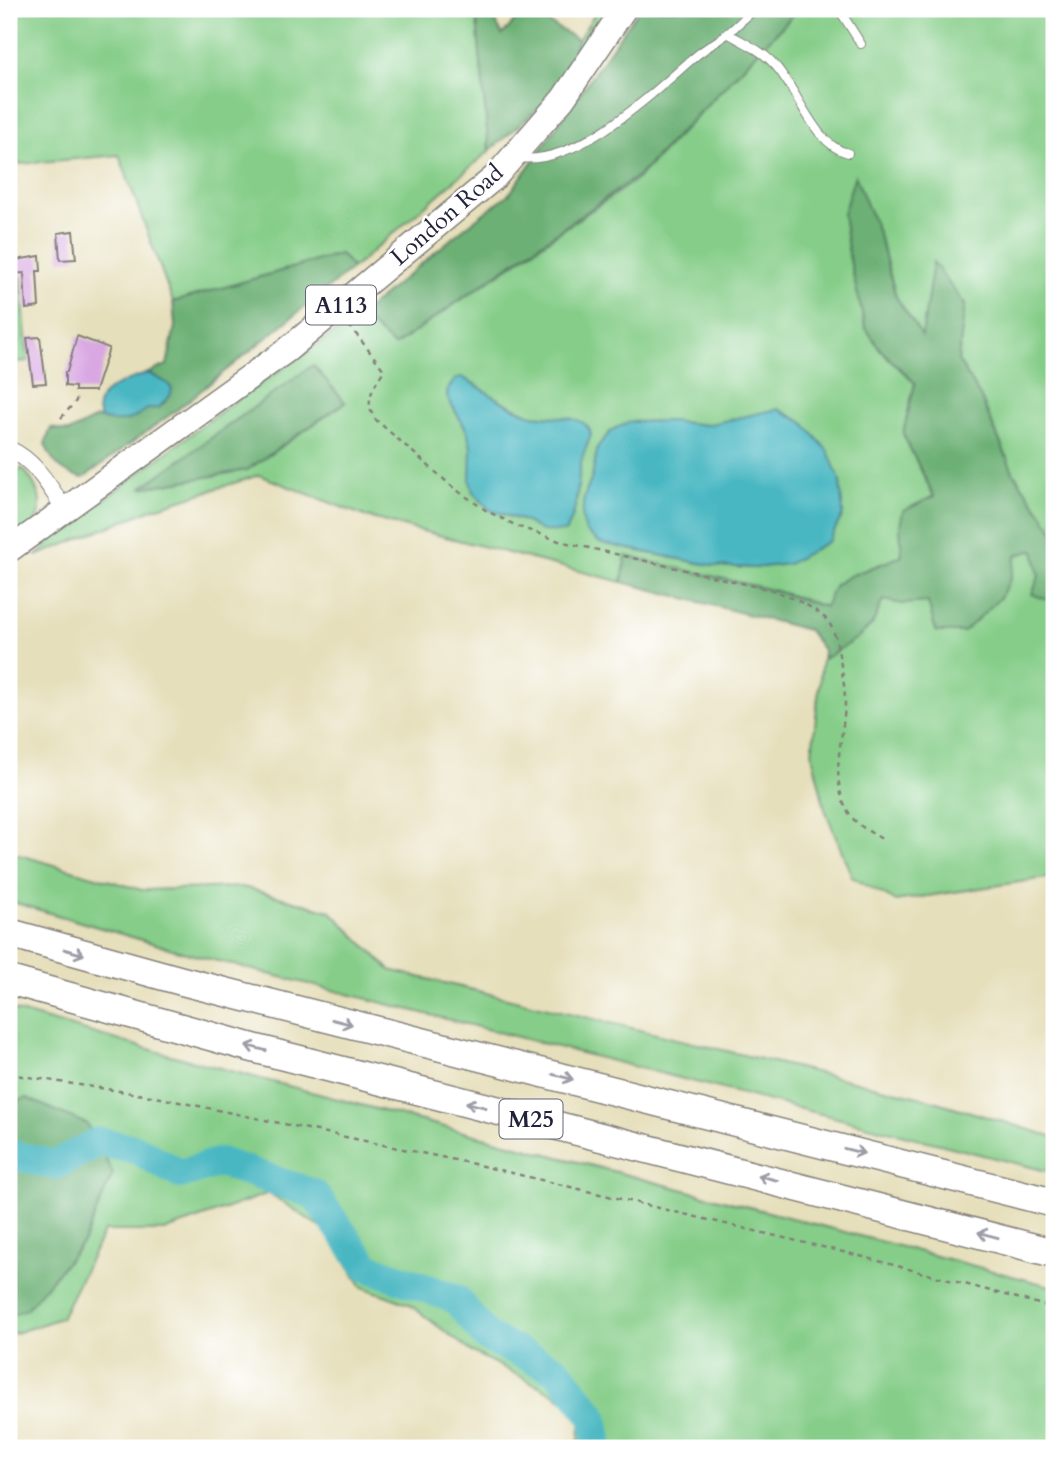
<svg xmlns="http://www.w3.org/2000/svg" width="1063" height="1457" viewBox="0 0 1063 1457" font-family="Cardo,serif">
<rect width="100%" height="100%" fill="#fff"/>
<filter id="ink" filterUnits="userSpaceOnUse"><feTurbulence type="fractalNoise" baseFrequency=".0143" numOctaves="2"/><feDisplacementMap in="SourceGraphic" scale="14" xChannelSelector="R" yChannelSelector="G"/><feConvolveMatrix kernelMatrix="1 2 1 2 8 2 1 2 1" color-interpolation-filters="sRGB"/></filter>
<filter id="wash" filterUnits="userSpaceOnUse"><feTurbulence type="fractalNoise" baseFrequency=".00686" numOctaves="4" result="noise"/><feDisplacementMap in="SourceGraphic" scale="28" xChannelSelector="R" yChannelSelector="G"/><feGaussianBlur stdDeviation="1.57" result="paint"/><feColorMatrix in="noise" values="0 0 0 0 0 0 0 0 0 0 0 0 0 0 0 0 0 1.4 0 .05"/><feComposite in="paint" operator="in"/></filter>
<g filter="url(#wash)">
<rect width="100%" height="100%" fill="#e6dfbb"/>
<path fill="#85cd88" stroke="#547862" stroke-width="2" fill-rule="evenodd" d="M 9,9 L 476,9 L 489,151 L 353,268 L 339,254 L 173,302 L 119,155 L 9,165 Z
M 598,9 L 615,9 L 552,97 L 578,40 Z
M 794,9 L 1054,9 L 1054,531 L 1013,472 L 981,398 L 958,360 L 965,305 L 922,337 L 896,297 L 879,235 L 855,177 L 843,214 L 879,349 L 915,383 L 903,434 L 934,497 L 900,526 L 902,556 L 850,576 L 835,585 L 826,607 L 776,591 L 626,557 L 622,582 L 367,517 L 259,475 L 155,508 L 36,556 L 57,535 L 223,410 L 360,315 L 394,346 L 637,179 L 795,13 ZM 313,365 L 345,403 L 247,470 L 142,488 ZM 455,380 L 474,383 L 489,395 L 531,415 L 571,418 L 591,435 C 587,445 582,456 580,467 C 577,488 578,513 565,531 L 542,531 L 524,521 L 504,515 L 472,462 L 471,447 L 467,431 L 447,397 L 448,389 ZM 778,409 L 754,568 L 715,566 L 629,549 L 584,498 L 592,477 L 598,446 L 629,422 L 670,421 L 706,425 Z
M 21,276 L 28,361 L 9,362 L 9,277 Z
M 9,468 L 17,472 L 22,468 C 35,482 49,506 33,523 C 27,530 16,534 9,539 Z
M 1034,550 L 1039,576 L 1047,600 L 1054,596 L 1054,877 L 895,901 L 852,877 L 825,809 L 812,754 L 823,650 L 823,658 L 872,625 L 882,599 C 926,610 968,591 1010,580 L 1016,555 Z
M 9,852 L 142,890 L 243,887 L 330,911 L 390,970 L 927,1099 L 1054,1137 L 1054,1173 L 186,953 L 9,901 Z
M 9,1009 L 159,1052 L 1054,1287 L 1054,1448 L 578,1448 L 581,1417 L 555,1394 L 472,1352 L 409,1304 L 362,1287 L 326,1231 L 269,1193 L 164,1231 L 104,1231 L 61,1318 L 9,1335 Z"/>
<path fill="#6cb074" stroke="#476958" stroke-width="2" d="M 476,9 L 490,9 L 502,35 L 526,9 L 578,40 L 552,97 L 489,151 Z
M 639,9 L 794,9 L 795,13 L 639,175 L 394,346 L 360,315 L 463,229 L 510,193 Z
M 855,175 L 879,235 L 896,297 L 922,336 L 933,262 L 965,305 L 958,360 L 981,398 L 1013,472 L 1054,531 L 1054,596 L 1047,600 L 1032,594 L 1039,576 L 1034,550 L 1016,555 L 1010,580 L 1000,598 L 964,632 L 936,632 L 928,602 L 902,604 L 883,600 L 872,625 L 857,638 L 824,659 L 823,650 L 808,630 L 622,582 L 626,556 L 776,591 L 825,607 L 835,585 L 850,576 L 902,556 L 900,526 L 903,511 L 934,496 L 903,434 L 915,383 L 880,349 L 865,327 L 849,256 L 843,214 Z
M 340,254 L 353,268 L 178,409 L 83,478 C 62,473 53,464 45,444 L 51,428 L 69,432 L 96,418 L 116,421 L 131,419 L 149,408 L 159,408 L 170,396 L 171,389 L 167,383 L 148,373 L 167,365 L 175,326 L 173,302 Z
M 313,365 L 345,402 L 247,470 L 141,488 Z
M 26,1098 L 87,1124 L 113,1173 L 84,1241 L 27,1309 L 9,1316 L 9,1104 Z"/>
<path fill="#49b7c2" stroke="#366c7e" stroke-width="2" d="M 148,373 L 167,383 L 172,389 L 170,396 L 158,408 C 145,407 142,414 131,419 C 122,423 110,421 101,419 C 86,391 129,380 148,373 Z
M 461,377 C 485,388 506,409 533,415 C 550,419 588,412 591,435 C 587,445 582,456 580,467 C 577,488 578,513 565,532 L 542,531 L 524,521 L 490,510 L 473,492 L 470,481 L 471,447 L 467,431 L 447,397 L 448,389 L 455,380 Z
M 778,409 L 804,423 L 828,451 L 840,481 L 843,514 L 829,541 L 788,564 L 754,568 L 715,566 L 629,549 L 600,543 L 586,532 L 582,518 L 584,498 L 592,477 L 598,446 L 612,430 L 629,422 L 670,421 L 706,425 Z"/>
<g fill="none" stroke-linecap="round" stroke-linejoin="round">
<path stroke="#49b7c2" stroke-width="30" d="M 9,1154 L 55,1165 L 98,1142 L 136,1149 L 180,1174 L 220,1162 L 314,1194 L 367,1267 L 456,1299 L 487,1337 L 558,1371 L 593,1416 L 598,1448"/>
</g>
<g id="blocks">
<path fill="#d9a8e3" d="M 73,231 L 76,259 L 60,260 L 58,233 Z
M 40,256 L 41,271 L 37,271 L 39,307 L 26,309 L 24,273 L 9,274 L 9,261 Z
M 77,336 L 109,348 L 95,391 L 75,391 L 75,387 L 65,386 L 65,372 L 67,372 Z
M 40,337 L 46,383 L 33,384 L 27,338 Z"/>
</g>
</g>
<g filter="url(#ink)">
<use href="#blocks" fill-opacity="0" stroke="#84807b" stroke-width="2"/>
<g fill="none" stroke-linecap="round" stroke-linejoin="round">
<g stroke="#84807b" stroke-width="10">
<path id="lane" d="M 836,9 L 842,14 L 861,44
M 727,33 C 743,42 761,50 773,63 C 798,88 813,145 848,153
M 518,158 C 580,166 654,91 697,55 C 707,47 718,41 728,33 C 738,25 746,15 757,9"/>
</g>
<g stroke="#84807b" stroke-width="18">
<path id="street" d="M 9,449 C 35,460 50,487 65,510"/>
</g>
<g stroke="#84807b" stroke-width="27">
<path id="primary" d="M 9,550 L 287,350 L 495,177 L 563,99 L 624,9"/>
</g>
<g stroke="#84807b" stroke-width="31">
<path id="highway" d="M 9,933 L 182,981 L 1054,1203
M 9,980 L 253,1048 L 1054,1253"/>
</g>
<path stroke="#84807b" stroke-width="2.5" stroke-dasharray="5 5" stroke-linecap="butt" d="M 349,325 L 384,370 C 374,386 363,401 375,419 L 455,489 L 487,511 L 517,526 L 559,541 L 776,591 C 793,599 814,606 827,620 C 835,630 837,643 839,655 C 842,670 845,687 845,703 C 844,738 828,779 849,813 C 856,825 870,832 882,839
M 61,418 L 76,401 L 77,394
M 9,1074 L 151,1096 L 474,1164 L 860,1256 L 1054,1308"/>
<use href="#lane" stroke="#fff" stroke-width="8"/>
<use href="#street" stroke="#fff" stroke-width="16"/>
<use href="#primary" stroke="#fff" stroke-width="24"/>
<use href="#highway" stroke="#fff" stroke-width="28"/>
</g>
<defs><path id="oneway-shaft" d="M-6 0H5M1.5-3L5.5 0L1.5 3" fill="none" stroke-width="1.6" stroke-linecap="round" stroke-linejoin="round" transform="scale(1.75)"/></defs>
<g stroke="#9c9ca7">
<use href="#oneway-shaft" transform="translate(74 952) rotate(16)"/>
<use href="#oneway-shaft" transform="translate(342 1022) rotate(14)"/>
<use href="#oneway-shaft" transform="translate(256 1048) rotate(-165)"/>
<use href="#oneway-shaft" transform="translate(563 1077) rotate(14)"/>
<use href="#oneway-shaft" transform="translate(476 1105) rotate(-165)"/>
<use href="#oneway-shaft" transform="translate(854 1151) rotate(14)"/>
<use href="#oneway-shaft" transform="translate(768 1178) rotate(-166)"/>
<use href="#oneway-shaft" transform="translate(988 1235) rotate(-165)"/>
</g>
</g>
<g text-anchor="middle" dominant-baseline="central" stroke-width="5" stroke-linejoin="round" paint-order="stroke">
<g fill="#fff" stroke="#646476" stroke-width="2">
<rect x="306" y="285.5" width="70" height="39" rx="5"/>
<rect x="499.5" y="1099.5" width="63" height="39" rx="5"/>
</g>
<g font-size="23" font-weight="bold" fill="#22223b">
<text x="341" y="305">A113</text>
<text x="531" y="1119">M25</text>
</g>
<g font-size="24" fill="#22223b" stroke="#fff">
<text transform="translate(447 215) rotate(-41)">London Road</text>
</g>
</g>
<rect width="1063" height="1457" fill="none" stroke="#fff" stroke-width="35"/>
</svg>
